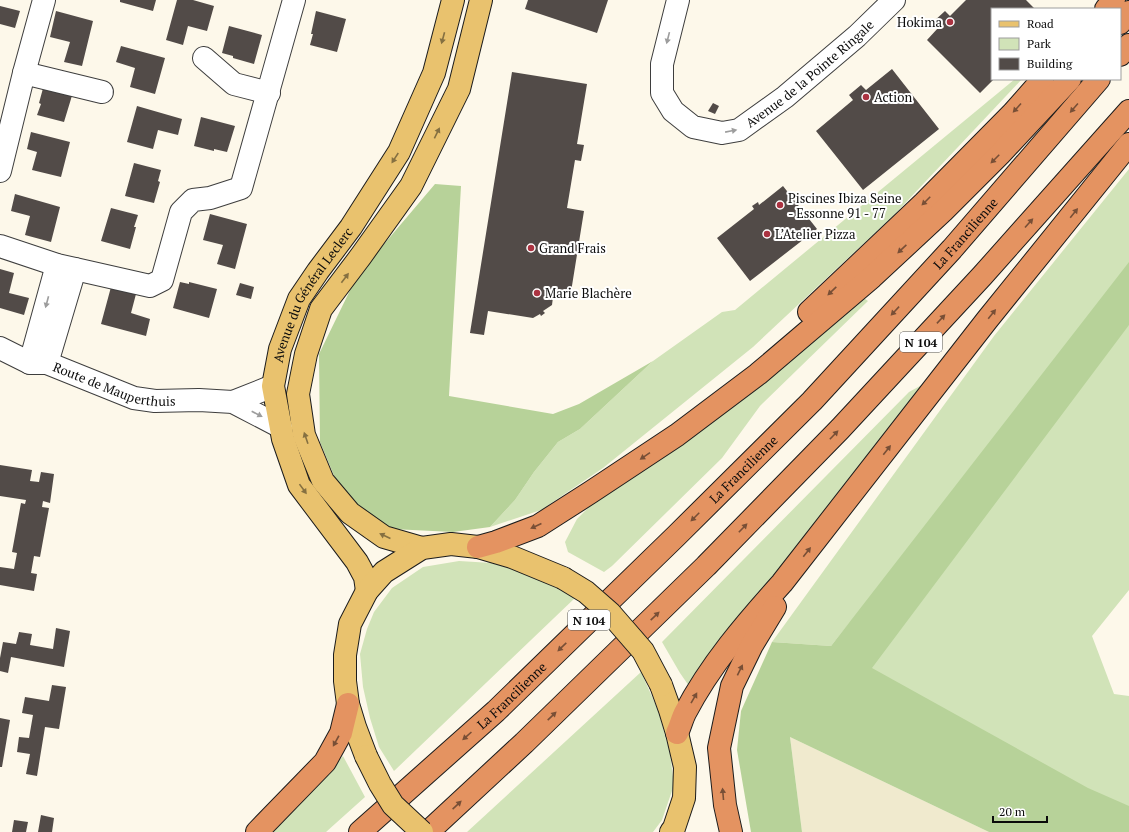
<svg xmlns="http://www.w3.org/2000/svg" width="1129" height="832" viewBox="0 0 1129 832" font-family="'PT Serif',serif">
<rect width="100%" height="100%" fill="#fdf8ea"/>
<path fill="#f0eace" d="M 790,737 L 989,832 L 802,832 Z"/>
<path fill="#d1e3b8" d="M 1015,79 L 1022,79 L 894,215 L 753,347 L 603,468 L 541,510 L 490,527 L 515,500 L 534,472 L 558,442 L 580,429 L 653,361 L 722,312 L 735,310 Z
M 1129,169 L 1129,590 L 1092,636 L 1114,694 L 1129,696 L 1129,832 L 805,697 L 850,622 L 831,646 L 772,642 L 994,336 Z
M 864,298 L 868,301 L 760,406 L 722,458 L 612,566 L 604,572 L 568,552 L 565,542 L 577,519 L 591,505 L 677,445 L 817,339 Z
M 929,381 L 689,686 L 680,673 L 662,642 L 909,392 Z
M 459,561 L 492,563 L 522,572 L 576,597 L 394,771 L 379,747 L 370,718 L 363,687 L 360,654 L 367,629 L 374,612 L 392,588 L 423,567 Z
M 641,672 L 658,710 L 670,753 L 674,785 L 662,820 L 653,832 L 467,832 Z
M 343,756 L 365,797 L 326,832 L 272,832 Z"/>
<path fill="#b7d299" d="M 435,184 L 461,186 L 449,396 L 553,414 L 579,404 L 653,361 L 580,429 L 558,442 L 534,472 L 515,500 L 490,527 L 453,532 L 392,529 L 364,512 L 340,490 L 320,442 L 319,354 L 357,276 Z
M 1129,262 L 1129,325 L 872,668 L 1088,788 L 1129,806 L 1129,832 L 989,832 L 790,737 L 802,832 L 751,832 L 737,750 L 741,711 L 772,642 L 831,646 Z"/>
<path fill="#524b48" d="M 120,0 L 156,0 L 153,11 L 120,2 Z
M 177,0 L 193,0 L 214,6 L 207,31 L 188,26 L 183,45 L 166,40 Z
M 528,0 L 608,0 L 597,33 L 525,9 Z
M 966,0 L 1026,0 L 1035,9 L 992,9 L 992,79 L 994,79 L 980,93 L 927,40 L 938,28 L 933,22 L 945,11 L 950,16 Z
M 0,6 L 20,11 L 15,28 L 0,24 Z
M 56,11 L 93,21 L 82,66 L 64,62 L 70,42 L 50,37 Z
M 316,11 L 346,19 L 337,52 L 310,45 L 313,34 L 311,34 Z
M 229,26 L 262,35 L 254,64 L 233,58 L 233,56 L 222,53 Z
M 121,46 L 165,58 L 155,94 L 130,87 L 135,68 L 116,62 Z
M 892,69 L 939,129 L 863,190 L 816,131 L 853,100 L 849,95 L 861,85 L 866,90 Z
M 512,72 L 587,84 L 577,144 L 584,145 L 581,161 L 575,160 L 567,208 L 584,211 L 571,292 L 554,289 L 552,305 L 543,311 L 545,313 L 541,316 L 540,314 L 533,318 L 488,311 L 484,335 L 470,333 Z
M 45,81 L 74,89 L 64,122 L 37,115 L 41,104 L 39,103 Z
M 713,103 L 719,106 L 715,114 L 708,111 Z
M 137,106 L 182,119 L 178,135 L 158,130 L 153,149 L 127,142 Z
M 201,117 L 235,126 L 227,152 L 214,149 L 214,151 L 194,146 Z
M 31,132 L 70,142 L 61,177 L 32,170 L 37,152 L 27,149 Z
M 134,163 L 161,170 L 158,181 L 160,182 L 154,203 L 125,196 Z
M 783,186 L 817,229 L 750,281 L 717,238 L 754,209 L 752,206 L 758,202 L 759,205 Z
M 15,194 L 60,207 L 51,242 L 25,235 L 30,216 L 11,211 Z
M 111,208 L 138,215 L 134,227 L 136,227 L 130,249 L 101,241 Z
M 210,214 L 247,224 L 235,269 L 217,264 L 223,245 L 203,240 Z
M 0,269 L 14,273 L 9,293 L 29,298 L 24,315 L 0,308 Z
M 180,282 L 189,284 L 189,282 L 217,289 L 209,318 L 173,308 Z
M 240,283 L 254,287 L 251,299 L 236,295 Z
M 111,287 L 136,294 L 131,313 L 150,319 L 146,336 L 101,324 Z
M 0,465 L 32,470 L 30,481 L 39,482 L 41,472 L 54,474 L 50,503 L 43,501 L 42,507 L 49,508 L 40,557 L 34,556 L 31,573 L 37,574 L 34,591 L 0,585 L 0,567 L 14,569 L 17,553 L 12,552 L 21,503 L 25,504 L 26,500 L 0,496 Z
M 56,628 L 70,631 L 64,667 L 11,657 L 8,673 L 0,671 L 0,658 L 3,642 L 16,644 L 19,632 L 32,634 L 30,645 L 53,649 Z
M 52,685 L 66,687 L 59,729 L 45,727 L 37,776 L 26,774 L 30,754 L 17,752 L 19,737 L 29,738 L 33,715 L 22,713 L 25,697 L 49,701 Z
M 0,718 L 10,720 L 2,767 L 0,767 Z
M 41,815 L 54,818 L 52,832 L 38,832 Z
M 14,820 L 28,822 L 26,832 L 12,832 Z"/>
<g fill="none" stroke-linecap="round" stroke-linejoin="round">
<g stroke="#3e3e3e" stroke-width="24">
<g id="minor">
<path id="s1" d="M 678,0 L 662,64 L 662,93 L 673,111 L 693,127 L 722,133 L 739,130 L 785,97 L 857,36 L 894,0"/>
<path d="M 204,58 L 234,84 L 269,93"/>
<path d="M 24,73 L 102,92"/>
<path d="M 0,171 L 24,73 L 44,0"/>
<path d="M 0,246 L 57,265 L 75,269 L 150,286 L 162,280 L 181,212 L 193,200 L 210,198 L 241,188 L 294,0"/>
<path id="s2" d="M 0,348 L 30,363 L 47,363 L 134,398 L 155,401 L 199,400 L 233,402 L 281,427"/>
<path d="M 30,363 L 57,265"/>
<path d="M 47,363 L 75,269"/>
<path d="M 233,402 L 273,386"/>
</g>
</g>
<g stroke="#1c1c1c" stroke-width="24">
<g id="major">
<path d="M 422,548 L 384,537 L 350,513 L 323,481 L 304,435 L 298,394 L 306,354 L 321,309 L 361,256 L 411,186 L 459,89 L 481,0"/>
<path id="s3" d="M 367,591 L 365,577 L 357,562 L 299,485 L 283,439 L 273,386 L 280,349 L 299,299 L 318,271 L 351,227 L 399,152 L 434,73 L 453,0"/>
<path d="M 661,685 L 670,710 L 677,733 L 685,767 L 684,798 L 674,828 L 671,832"/>
<path d="M 366,756 L 355,727 L 348,704 L 345,681 L 345,655 L 350,624 L 367,591 L 384,572 L 422,548 L 451,544 L 478,547 L 512,557 L 563,578"/>
</g>
</g>
<g stroke="#1c1c1c" stroke-width="24">
<g id="highway">
<path d="M 1106,9 L 1114,0"/>
<path d="M 1120,23 L 1129,12"/>
<path d="M 1120,55 L 1129,45"/>
<path d="M 809,312 L 924,203 L 1013,113 L 1043,79"/>
<path d="M 478,547 L 496,542 L 538,526 L 591,492 L 677,435 L 758,374 L 872,277 L 943,211 L 1000,154 L 1070,79"/>
<path d="M 677,733 C 680,727 682,719 685,713 C 710,665 746,623 782,583 L 987,320 L 1129,144"/>
<path d="M 257,832 L 325,762 L 341,733 L 348,704"/>
<path id="s4" d="M 360,832 L 496,711 L 676,536 L 812,401 L 952,249 L 1099,79"/>
<path d="M 428,832 L 524,743 L 706,566 L 840,429 L 982,276 L 1129,111"/>
<path d="M 731,832 L 725,805 L 719,748 L 732,686 L 752,645 L 775,607"/>
</g>
</g>
<use href="#minor" stroke="#fff" stroke-width="22"/>
<use href="#major" stroke="#e9c26e" stroke-width="22"/>
<use href="#highway" stroke="#e49361" stroke-width="22"/>
<g stroke="#1c1c1c" stroke-width="24" stroke-linecap="butt">
<path id="major-bridge" d="M 563,578 L 586,592 L 610,613 L 643,651 L 661,685
M 366,756 L 380,784 L 393,805 L 422,832"/>
</g>
<use href="#major-bridge" stroke="#e9c26e" stroke-width="22"/>
</g>
<defs><path id="oneway-solid" d="M-6-.8H1V-3.2L6.5 0L1 3.2V.8H-6Z"/></defs>
<g fill="#857041">
<use href="#oneway-solid" transform="translate(443 38) rotate(105)"/>
<use href="#oneway-solid" transform="translate(437 133) rotate(-64)"/>
<use href="#oneway-solid" transform="translate(395 158) rotate(123)"/>
<use href="#oneway-solid" transform="translate(345 278) rotate(-53)"/>
<use href="#oneway-solid" transform="translate(306 438) rotate(-109)"/>
<use href="#oneway-solid" transform="translate(303 489) rotate(54)"/>
<use href="#oneway-solid" transform="translate(385 536) rotate(-155)"/>
</g>
<g fill="#9d9d9d">
<use href="#oneway-solid" transform="translate(668 38) rotate(104)"/>
<use href="#oneway-solid" transform="translate(731 131) rotate(-11)"/>
<use href="#oneway-solid" transform="translate(47 302) rotate(105)"/>
<use href="#oneway-solid" transform="translate(257 414) rotate(27)"/>
</g>
<g fill="#784f36">
<use href="#oneway-solid" transform="translate(1017 108) rotate(132)"/>
<use href="#oneway-solid" transform="translate(1074 108) rotate(131)"/>
<use href="#oneway-solid" transform="translate(995 159) rotate(135)"/>
<use href="#oneway-solid" transform="translate(926 201) rotate(135)"/>
<use href="#oneway-solid" transform="translate(1074 213) rotate(-51)"/>
<use href="#oneway-solid" transform="translate(1029 223) rotate(-48)"/>
<use href="#oneway-solid" transform="translate(902 249) rotate(137)"/>
<use href="#oneway-solid" transform="translate(832 291) rotate(136)"/>
<use href="#oneway-solid" transform="translate(895 311) rotate(133)"/>
<use href="#oneway-solid" transform="translate(992 314) rotate(-51)"/>
<use href="#oneway-solid" transform="translate(941 319) rotate(-47)"/>
<use href="#oneway-solid" transform="translate(834 435) rotate(-46)"/>
<use href="#oneway-solid" transform="translate(887 450) rotate(-52)"/>
<use href="#oneway-solid" transform="translate(645 456) rotate(146)"/>
<use href="#oneway-solid" transform="translate(695 517) rotate(135)"/>
<use href="#oneway-solid" transform="translate(536 526) rotate(155)"/>
<use href="#oneway-solid" transform="translate(743 528) rotate(-46)"/>
<use href="#oneway-solid" transform="translate(807 552) rotate(-52)"/>
<use href="#oneway-solid" transform="translate(655 616) rotate(-44)"/>
<use href="#oneway-solid" transform="translate(562 647) rotate(136)"/>
<use href="#oneway-solid" transform="translate(740 670) rotate(-64)"/>
<use href="#oneway-solid" transform="translate(694 698) rotate(-60)"/>
<use href="#oneway-solid" transform="translate(552 716) rotate(-44)"/>
<use href="#oneway-solid" transform="translate(467 736) rotate(138)"/>
<use href="#oneway-solid" transform="translate(336 741) rotate(119)"/>
<use href="#oneway-solid" transform="translate(723 794) rotate(-95)"/>
<use href="#oneway-solid" transform="translate(457 805) rotate(-43)"/>
</g>
<g fill="#ab3341" stroke="#fff" stroke-width="1.5">
<circle cx="950" cy="22" r="4"/>
<circle cx="866" cy="97" r="4"/>
<circle cx="780" cy="205" r="4"/>
<circle cx="767" cy="234" r="4"/>
<circle cx="531" cy="248" r="4"/>
<circle cx="537" cy="293" r="4"/>
</g>
<g text-anchor="middle" dominant-baseline="central" stroke-width="4" stroke-linejoin="round" paint-order="stroke">
<g fill="#fff" stroke="#545454" stroke-width="1">
<rect x="900" y="332" width="42" height="20" rx="3"/>
<rect x="568" y="610" width="42" height="20" rx="3"/>
</g>
<g font-size="12" font-weight="bold" fill="#0b0b0b">
<text x="921" y="342">N 104</text>
<text x="589" y="620">N 104</text>
</g>
<g font-size="13" fill="#0b0b0b" stroke="#fff" text-anchor="start">
<text x="942" y="22" text-anchor="end">Hokima</text>
<text x="874" y="97">Action</text>
<text x="788" y="198">Piscines Ibiza Seine<tspan x="788" dy="15">- Essonne 91 - 77</tspan></text>
<text x="775" y="234">L’Atelier Pizza</text>
<text x="539" y="248">Grand Frais</text>
<text x="545" y="293">Marie Blachère</text>
</g>
<g font-size="13" fill="#0b0b0b" stroke="#fff">
<text stroke="none"><textPath href="#s1" startOffset="279">Avenue de la Pointe Ringale</textPath></text>
<text stroke="none"><textPath href="#s4" startOffset="852">La Francilienne</textPath></text>
<text stroke="none"><textPath href="#s3" startOffset="331">Avenue du Général Leclerc</textPath></text>
<text stroke="none"><textPath href="#s2" startOffset="122">Route de Mauperthuis</textPath></text>
<text stroke="none"><textPath href="#s4" startOffset="528">La Francilienne</textPath></text>
<text stroke="none"><textPath href="#s4" startOffset="204">La Francilienne</textPath></text>
</g>
</g>
<rect x="991" y="8" width="130" height="72" fill="#ffffff" stroke="#9d9d9d"/>
<rect x="999" y="21" width="20" height="6" fill="#e9c26e" stroke="#9d9d9d"/>
<text x="1027" y="28" font-size="12" fill="#0b0b0b">Road</text>
<rect x="999" y="38" width="20" height="12" fill="#d1e3b8" stroke="#9d9d9d"/>
<text x="1027" y="48" font-size="12" fill="#0b0b0b">Park</text>
<rect x="999" y="58" width="20" height="12" fill="#524b48" stroke="#9d9d9d"/>
<text x="1027" y="68" font-size="12" fill="#0b0b0b">Building</text>
<path d="M993 816v6h54v-6" fill="none" stroke="#0b0b0b" stroke-width="2"/>
<text x="999" y="816" font-size="12" fill="#0b0b0b" stroke="#ffffff" stroke-width="3" paint-order="stroke">20 m</text>
</svg>
